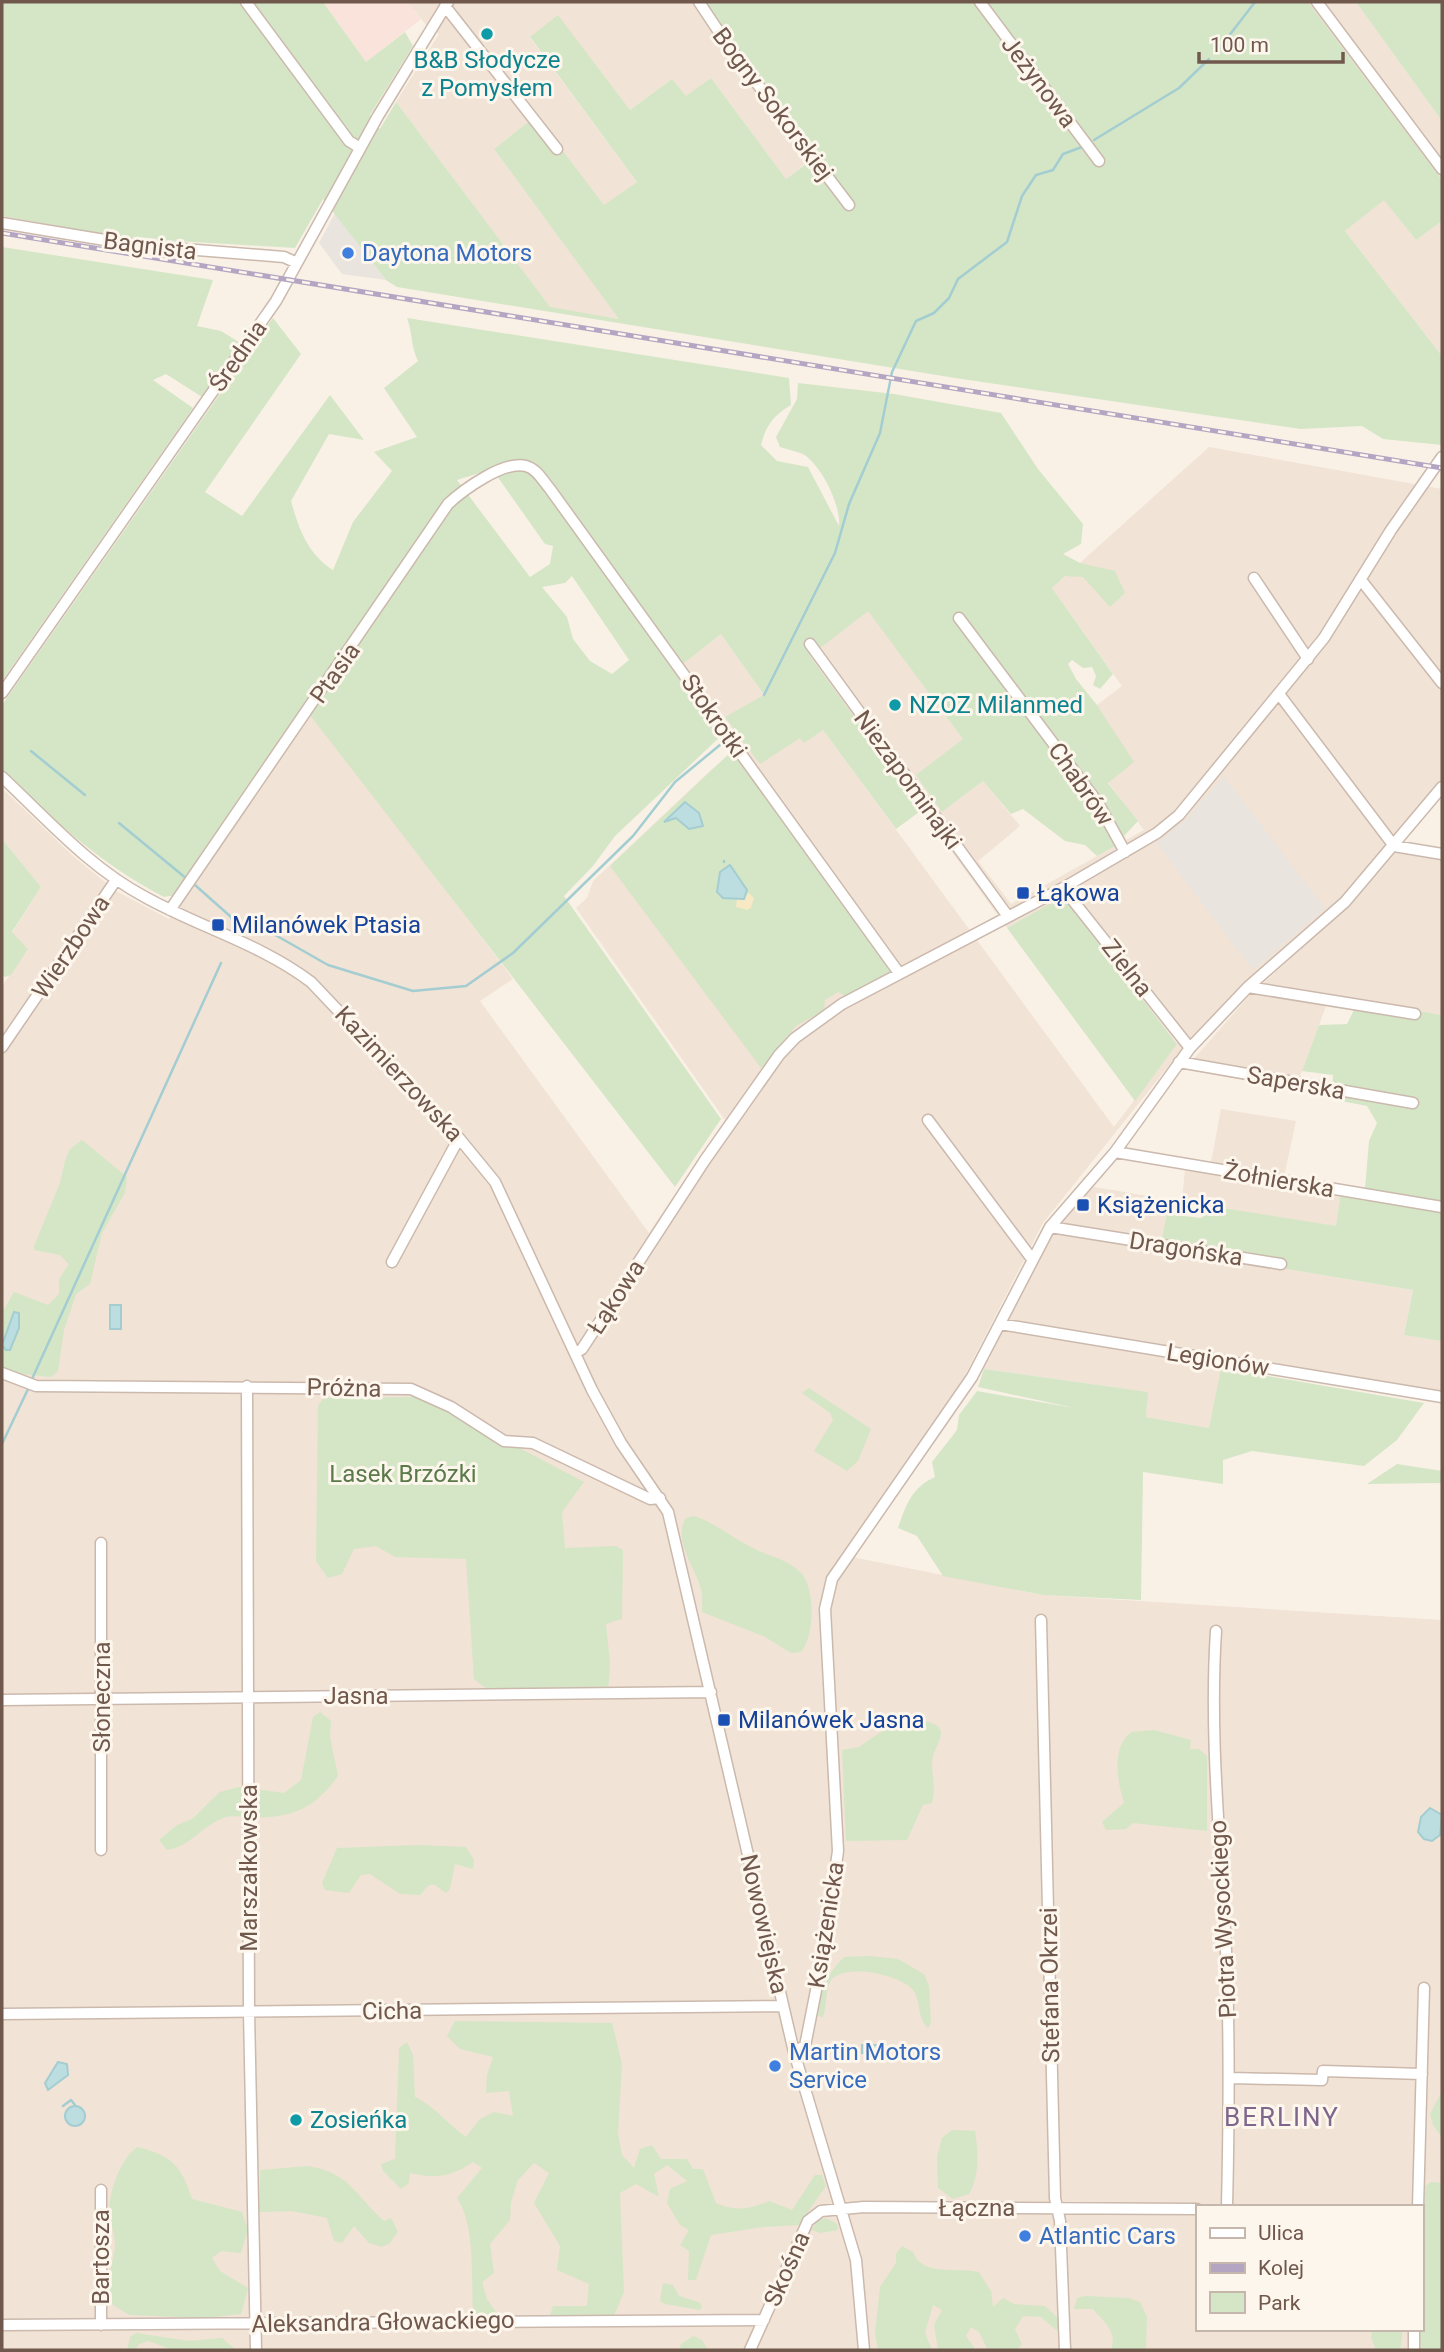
<svg xmlns="http://www.w3.org/2000/svg" width="1444" height="2352" viewBox="0 0 1444 2352" font-family="Roboto,sans-serif">
<rect width="100%" height="100%" fill="#faf1e6"/>
<path fill="#f1e3d5" fill-rule="evenodd" d="M 408,2 L 694,2 L 810,160 L 786,179 L 711,78 L 686,97 L 672,79 L 630,110 L 558,16 L 530,38 L 637,182 L 604,206 L 536,117 L 494,149 L 620,319 L 550,308 L 396,102 L 439,34 L 426,25 Z
M 1308,2 L 1356,2 L 1442,121 L 1442,180 Z
M 1384,199 L 1416,240 L 1442,221 L 1442,356 L 1345,231 Z
M 1209,447 L 1442,489 L 1442,781 L 1342,898 L 1239,988 L 1183,1048 L 1043,1223 L 964,1377 L 842,1555 L 1043,1595 L 1442,1620 L 1442,2350 L 2,2350 L 2,986 L 28,949 L 12,933 L 41,887 L 2,839 L 2,788 L 73,856 L 116,891 L 169,919 L 312,714 L 513,979 L 480,1001 L 649,1233 L 725,1120 L 576,908 L 587,898 L 593,881 L 711,770 L 741,747 L 682,661 L 721,634 L 764,695 L 804,742 L 823,730 L 1114,1127 L 1177,1043 L 1063,896 L 1007,928 L 810,656 L 868,610 L 963,739 L 942,812 L 983,781 L 1020,826 L 978,861 L 1011,904 L 1144,830 L 1108,782 L 1117,739 L 1097,705 L 1122,686 L 1052,588 ZM 1197,2207 L 1421,2207 L 1421,2329 L 1197,2329 Z
M 1396,851 L 1442,859 L 1442,1015 L 1330,995 L 1299,1079 L 1191,1062 L 1249,996 L 1342,912 Z
M 1221,1109 L 1296,1121 L 1283,1182 L 1341,1192 L 1336,1227 L 1182,1201 L 1185,1169 L 1209,1173 Z
M 1089,1186 L 1171,1200 L 1160,1248 L 1413,1290 L 1404,1335 L 1442,1341 L 1442,1394 L 1224,1355 L 1209,1428 L 1146,1417 L 1147,1392 L 984,1369 L 1052,1232 Z"/>
<path fill="#f9e3db" d="M 323,2 L 408,2 L 421,19 L 366,62 Z"/>
<path fill="#eae4df" d="M 335,213 L 386,280 L 342,274 L 319,243 Z
M 1224,776 L 1325,909 L 1253,970 L 1156,843 L 1186,819 Z"/>
<path fill="#d4e6c6" fill-rule="evenodd" d="M 2,2 L 323,2 L 366,62 L 405,32 L 413,46 L 370,115 L 380,129 L 396,102 L 550,307 L 619,319 L 494,149 L 536,116 L 604,205 L 637,182 L 530,37 L 558,15 L 630,110 L 672,79 L 686,96 L 711,78 L 786,179 L 810,161 L 694,2 L 1308,2 L 1442,180 L 1442,221 L 1416,240 L 1384,200 L 1345,231 L 1442,356 L 1442,445 L 1383,439 L 1362,426 L 1301,429 L 955,378 L 397,287 L 386,280 L 323,199 L 295,248 L 126,238 L 2,216 Z
M 1356,2 L 1442,2 L 1442,121 Z
M 2,247 L 213,280 L 197,326 L 221,331 L 239,342 L 202,397 L 166,374 L 153,380 L 193,408 L 2,681 Z
M 273,318 L 301,354 L 205,492 L 242,516 L 330,395 L 364,440 L 329,434 L 291,501 C 299,530 308,554 333,570 L 353,522 L 392,471 L 374,452 L 417,437 L 384,388 L 418,361 C 410,344 413,334 407,318 L 789,378 L 791,405 C 774,415 766,425 761,445 L 777,461 L 808,467 L 839,526 C 841,506 823,469 806,456 C 801,452 788,450 780,447 L 776,437 L 797,399 L 798,383 L 894,394 L 1001,413 L 1038,469 L 1083,524 L 1081,544 L 1063,554 L 1080,563 L 1115,571 L 1125,593 L 1110,607 L 1083,577 L 1065,576 L 1052,588 L 1113,674 L 1100,689 L 1093,685 L 1096,676 L 1092,667 L 1083,668 L 1072,660 L 1068,664 L 1076,679 L 1097,705 L 1134,762 L 1108,783 L 1138,821 L 1124,836 L 1126,840 L 1097,856 L 1085,845 L 1065,841 L 1023,809 L 1011,814 L 983,781 L 942,812 L 916,775 L 963,739 L 868,611 L 810,656 L 922,810 L 896,829 L 823,730 L 804,743 L 800,738 L 760,764 L 725,717 L 764,695 L 721,634 L 676,669 L 723,734 L 615,836 L 593,866 L 564,896 L 721,1119 L 675,1187 L 306,710 L 176,895 L 164,897 C 100,864 54,820 2,771 L 2,705 ZM 492,469 L 545,544 L 553,546 L 550,564 L 530,577 L 457,480 ZM 572,576 L 629,660 L 612,674 L 590,661 L 573,639 L 567,617 L 542,587 L 565,583 Z
M 732,751 L 891,966 L 890,972 L 845,996 L 838,992 L 825,1000 L 824,1010 L 796,1026 L 761,1068 L 610,866 Z
M 2,839 L 41,887 L 12,932 L 28,949 L 11,975 L 5,977 L 2,975 Z
M 1063,896 L 1177,1044 L 1135,1101 L 1007,928 Z
M 1359,1000 L 1442,1015 L 1442,1341 L 1404,1335 L 1413,1290 L 1160,1248 L 1167,1214 L 1201,1218 L 1217,1207 L 1336,1226 L 1341,1192 L 1364,1201 L 1369,1141 L 1377,1123 L 1367,1106 L 1331,1099 L 1333,1075 L 1302,1071 L 1319,1025 L 1347,1024 Z
M 82,1140 L 127,1177 L 125,1193 L 102,1233 L 90,1284 L 76,1294 L 64,1330 L 58,1371 L 51,1377 L 21,1374 L 2,1367 L 2,1313 L 14,1292 L 48,1305 L 59,1294 L 59,1279 L 69,1264 L 60,1255 L 34,1250 L 34,1246 L 60,1183 L 65,1161 L 70,1149 Z
M 1221,1368 L 1424,1403 L 1397,1440 L 1364,1466 L 1252,1451 L 1223,1460 L 1223,1484 L 1143,1472 L 1141,1600 L 1043,1595 L 943,1576 L 917,1536 L 898,1528 C 906,1505 912,1487 935,1477 L 932,1462 L 957,1430 L 959,1415 L 977,1391 L 1074,1408 L 978,1387 L 984,1369 L 1148,1392 L 1146,1417 L 1209,1428 Z
M 809,1388 L 871,1429 L 858,1461 L 847,1471 L 814,1451 L 833,1420 L 830,1413 L 802,1393 Z
M 422,1397 L 584,1482 L 562,1512 L 565,1548 L 616,1546 L 623,1550 L 622,1619 L 606,1624 L 610,1663 L 608,1692 L 492,1693 L 474,1679 L 466,1559 L 395,1557 L 376,1546 L 354,1549 L 342,1574 L 328,1578 L 316,1561 L 318,1406 L 324,1398 Z
M 1397,1464 L 1442,1471 L 1442,1483 L 1367,1484 Z
M 694,1516 C 715,1523 731,1537 751,1547 C 767,1556 785,1558 799,1571 C 816,1585 815,1636 801,1652 L 791,1653 L 765,1637 L 702,1612 C 702,1605 703,1596 701,1589 C 696,1569 672,1539 686,1518 Z
M 320,1712 L 331,1721 L 330,1737 L 338,1776 C 314,1810 289,1819 250,1817 C 242,1817 230,1815 223,1818 C 202,1826 190,1847 167,1850 L 159,1840 L 177,1825 L 192,1819 L 220,1792 L 239,1787 L 284,1793 L 301,1780 L 313,1717 Z
M 915,1720 C 961,1724 932,1743 932,1763 C 932,1778 936,1788 932,1803 L 923,1805 L 907,1840 L 846,1841 L 842,1750 L 859,1747 L 891,1725 Z
M 1154,1730 L 1191,1740 L 1190,1749 L 1199,1749 L 1207,1756 L 1207,1831 L 1133,1823 L 1126,1829 L 1106,1830 L 1102,1822 L 1124,1803 C 1117,1780 1111,1749 1131,1732 Z
M 419,1845 L 466,1847 L 474,1860 L 473,1869 L 455,1864 L 450,1889 L 446,1893 L 435,1885 L 429,1885 L 420,1895 L 400,1894 L 370,1874 L 361,1875 L 349,1893 L 325,1890 L 322,1883 L 337,1848 Z
M 870,1956 L 898,1959 L 924,1974 L 929,1986 L 931,2023 L 928,2028 C 916,2017 922,2000 912,1989 C 899,1974 844,1963 831,1980 C 825,1990 827,2006 823,2017 L 818,2016 C 820,1993 827,1973 844,1957 Z
M 455,2021 L 612,2023 L 622,2064 L 618,2134 L 622,2155 L 634,2168 L 640,2149 L 652,2145 L 661,2159 L 687,2159 L 693,2169 L 703,2169 L 716,2203 C 736,2212 749,2209 769,2201 L 792,2210 L 815,2175 L 822,2175 L 826,2186 L 799,2225 L 763,2227 L 711,2235 L 696,2280 L 688,2280 L 689,2251 L 680,2245 L 689,2230 L 680,2225 L 667,2203 L 670,2189 L 687,2181 L 667,2165 L 654,2174 L 659,2197 L 636,2184 L 620,2193 L 624,2292 L 613,2318 L 550,2315 L 553,2306 L 587,2306 L 589,2284 L 557,2270 L 560,2246 L 534,2203 L 549,2173 L 534,2163 L 518,2180 L 511,2202 L 510,2220 L 490,2244 L 494,2273 L 482,2282 L 487,2299 L 498,2315 L 491,2321 L 473,2314 C 471,2279 476,2226 457,2198 L 482,2168 L 473,2162 C 451,2177 436,2179 410,2173 L 409,2183 L 401,2189 L 383,2171 L 381,2164 L 395,2159 L 399,2048 L 407,2042 L 413,2055 L 415,2097 C 435,2106 447,2124 466,2137 L 480,2119 L 494,2112 L 513,2116 L 509,2091 L 486,2093 L 487,2075 L 493,2057 L 460,2049 L 447,2036 Z
M 1442,2091 L 1442,2137 L 1433,2125 L 1430,2114 Z
M 952,2130 L 975,2131 C 978,2152 980,2175 969,2194 L 953,2199 L 938,2188 L 937,2157 L 942,2138 Z
M 137,2147 C 171,2155 182,2166 192,2199 L 242,2212 L 248,2230 L 241,2253 L 221,2251 L 212,2258 L 220,2271 L 248,2288 L 241,2314 L 205,2318 L 129,2315 L 110,2303 C 103,2283 114,2265 115,2244 C 115,2233 109,2222 109,2211 C 110,2189 120,2160 137,2147 Z
M 308,2166 C 350,2173 354,2194 384,2221 L 391,2218 L 398,2232 L 389,2244 L 381,2247 L 369,2243 L 354,2226 L 342,2243 L 334,2241 L 327,2218 L 292,2211 L 259,2212 L 260,2170 Z
M 1431,2182 L 1442,2183 L 1442,2350 L 1421,2350 L 1419,2329 L 1421,2329 L 1423,2202 L 1425,2186 Z
M 826,2218 L 837,2224 L 838,2230 L 820,2233 L 812,2230 L 817,2221 Z
M 902,2246 L 913,2252 C 922,2277 957,2267 979,2272 L 991,2291 L 993,2307 L 1003,2298 L 1014,2304 L 1045,2306 L 1059,2319 L 1057,2331 L 1041,2317 L 1023,2316 L 1015,2329 L 1022,2344 L 1017,2350 L 988,2350 L 979,2332 L 971,2327 L 966,2336 L 976,2350 L 938,2350 L 934,2325 L 942,2310 L 933,2305 L 925,2333 L 932,2350 L 878,2350 L 875,2333 L 880,2287 L 896,2263 L 896,2254 Z
M 663,2283 L 673,2285 L 679,2296 L 699,2302 L 702,2306 L 700,2310 L 665,2304 L 660,2301 Z
M 1085,2296 L 1129,2298 L 1140,2302 L 1147,2317 L 1146,2350 L 1111,2350 C 1118,2332 1104,2322 1093,2309 L 1074,2309 L 1077,2298 Z
M 1373,2329 L 1403,2329 L 1400,2350 L 1376,2350 L 1371,2337 Z
M 136,2333 L 189,2341 L 222,2338 L 236,2350 L 172,2350 L 149,2341 L 139,2344 L 135,2350 L 127,2350 L 130,2337 Z
M 693,2336 L 702,2340 L 708,2350 L 679,2350 L 681,2344 Z"/>
<path fill="#f6e9c4" d="M 749,893 L 754,898 L 751,908 L 747,910 L 736,907 L 737,899 L 742,899 Z"/>
<path fill="#bcdee1" stroke="#a4cdd2" stroke-width="2" d="M 685,802 L 699,813 L 703,826 L 689,829 L 676,818 L 664,822 Z
M 730,865 L 747,890 L 744,899 L 723,898 L 717,892 L 720,872 Z
M 110,1305 L 121,1305 L 121,1329 L 110,1329 Z
M 14,1312 L 19,1313 L 19,1328 L 10,1350 L 6,1350 L 2,1345 Z
M 1430,1808 L 1442,1815 L 1440,1835 L 1432,1841 L 1424,1839 L 1418,1832 L 1421,1817 Z
M 862,2045 L 885,2045 L 885,2053 L 862,2053 Z
M 58,2062 L 67,2064 L 68,2075 L 48,2090 L 45,2083 Z
M65 2116a10 10 0 1 1 20 0a10 10 0 1 1-20 0Z"/>
<g fill="none" stroke-linecap="round" stroke-linejoin="round">
<path stroke="#a4cdd2" stroke-width="2.5" d="M 1218,50 L 1255,2
M 1094,140 L 1179,88 L 1209,59
M 764,695 L 835,553 L 849,504 L 880,433 L 892,372 L 916,321 L 934,313 L 949,298 L 958,279 L 1007,242 L 1022,196 L 1036,175 L 1053,170 L 1063,154 L 1082,147
M 31,751 L 85,795
M 119,823 L 187,879
M 724,861 L 724,862
M 195,885 L 231,917 L 235,927
M 233,931 L 235,927 L 256,924 L 328,965 L 413,991 L 466,986 L 513,953 L 633,836 L 675,782 L 726,740
M 32,1379 L 221,963
M 2,1444 L 29,1387
M 63,2106 L 71,2100 L 75,2105"/>
<g stroke="#cbb9ad" stroke-width="13">
<path id="minor" d="M 246,2 L 349,141 L 360,148
M 699,2 L 727,44 L 849,205
M 980,2 L 1099,161
M 1317,2 L 1442,169
M 445,6 L 557,149
M 2,223 L 135,245 L 284,257 L 297,263
M 1254,578 L 1308,659
M 1361,580 L 1442,683
M 959,618 L 1098,803 L 1125,852
M 810,644 L 1007,915
M 2,693 L 276,301 L 378,116 L 448,2
M 1279,694 L 1394,846 L 1442,854
M 2,777 C 48,820 89,867 145,897 C 199,927 261,944 311,982 L 459,1138 L 495,1182 L 592,1390 L 621,1443 L 668,1512 L 794,2052 L 856,2260 L 864,2350
M 1063,888 L 1190,1048
M 170,910 L 448,504 C 463,490 504,460 526,466 C 537,469 543,481 550,489 L 899,973
M 1248,987 L 1415,1014
M 2,1047 L 116,880
M 1179,1062 L 1413,1103
M 928,1120 L 1032,1259
M 1115,1152 L 1442,1207
M 1050,1227 L 1281,1264
M 392,1262 L 459,1138
M 1000,1324 L 1442,1397
M 575,1353 L 582,1349 L 705,1160 L 779,1055 L 795,1038 L 842,1004 L 1063,888 L 1157,833 L 1179,815 L 1324,638 L 1391,530 L 1442,457
M 2,1373 L 36,1386 L 411,1389 L 451,1407 L 504,1441 L 533,1443 L 650,1499 L 660,1498
M 247,1386 L 249,2012 L 256,2350
M 101,1543 L 101,1850
M 1041,1620 L 1055,2198 L 1060,2221 L 1065,2350
M 1216,1631 C 1209,1738 1221,1844 1226,1951 C 1230,2036 1229,2121 1227,2207
M 2,1700 L 711,1692
M 2,2014 L 783,2006
M 794,2052 L 805,2046 L 824,1950 L 838,1851 L 825,1609 L 832,1579 L 972,1377 L 1050,1227 L 1115,1152 L 1190,1048 L 1248,987 L 1345,902 L 1442,787
M 1230,2078 L 1322,2080 L 1323,2071 L 1422,2074
M 101,2190 L 101,2325
M 1418,2207 L 1424,1988
M 2,2325 L 764,2320
M 750,2350 L 808,2221 L 821,2211 L 864,2207 L 1197,2209
M 1414,2350 L 1414,2329"/>
</g>
<use href="#minor" stroke="#fff" stroke-width="10"/>
<g stroke="#b4a6c2" stroke-width="5">
<path id="rail" d="M 2,233 L 1442,468"/>
</g>
<use href="#rail" stroke="#fdf6ec" stroke-width="2.5" stroke-dasharray="8" stroke-linecap="butt"/>
</g>
<g fill="#0f9aa8" stroke="#fdf6ec" stroke-width="2.5">
<circle cx="487" cy="34" r="7"/>
<circle cx="895" cy="705" r="7"/>
<circle cx="296" cy="2120" r="7"/>
</g>
<g fill="#3f7fe0" stroke="#fdf6ec" stroke-width="2.5">
<circle cx="348" cy="253" r="7"/>
<circle cx="775" cy="2066" r="7"/>
<circle cx="1025" cy="2236" r="7"/>
</g>
<g fill="#1a4fb4" stroke="#fdf6ec" stroke-width="2.5">
<rect x="1016" y="886" width="14" height="14" rx="3.5"/>
<rect x="211" y="918" width="14" height="14" rx="3.5"/>
<rect x="1076" y="1198" width="14" height="14" rx="3.5"/>
<rect x="717" y="1713" width="14" height="14" rx="3.5"/>
</g>
<g text-anchor="middle" dominant-baseline="central" stroke-width="6" stroke-linejoin="round" paint-order="stroke">
<g font-size="24" fill="#0d838f" stroke="#fdf6ec" text-anchor="start">
<text x="487" y="60" text-anchor="middle">B&amp;B Słodycze<tspan x="487" dy="28">z Pomysłem</tspan></text>
<text x="909" y="705">NZOZ Milanmed</text>
<text x="310" y="2120">Zosieńka</text>
</g>
<g font-size="24" fill="#71584d" stroke="#fdf6ec">
<text transform="translate(1039 82) rotate(53)">Jeżynowa</text>
<text transform="translate(773 104) rotate(53)">Bogny Sokorskiej</text>
<text transform="translate(150 246) rotate(7)">Bagnista</text>
<text transform="translate(238 356) rotate(-55)">Średnia</text>
<text transform="translate(335 673) rotate(-55)">Ptasia</text>
<text transform="translate(714 716) rotate(55)">Stokrotki</text>
<text transform="translate(908 780) rotate(54)">Niezapominajki</text>
<text transform="translate(1081 784) rotate(55)">Chabrów</text>
<text transform="translate(71 947) rotate(-56)">Wierzbowa</text>
<text transform="translate(1127 968) rotate(52)">Zielna</text>
<text transform="translate(399 1074) rotate(47)">Kazimierzowska</text>
<text transform="translate(1296 1083) rotate(10)">Saperska</text>
<text transform="translate(1279 1180) rotate(10)">Żołnierska</text>
<text transform="translate(1186 1249) rotate(9)">Dragońska</text>
<text transform="translate(616 1297) rotate(-57)">Łąkowa</text>
<text transform="translate(1218 1360) rotate(9)">Legionów</text>
<text transform="translate(344 1388) rotate(1)">Próżna</text>
<text x="356" y="1696">Jasna</text>
<text transform="translate(102 1697) rotate(-90)">Słoneczna</text>
<text transform="translate(249 1868) rotate(-90)">Marszałkowska</text>
<text transform="translate(1223 1919) rotate(-93)">Piotra Wysockiego</text>
<text transform="translate(764 1924) rotate(77)">Nowowiejska</text>
<text transform="translate(826 1925) rotate(-81)">Książenicka</text>
<text transform="translate(1050 1985) rotate(-91)">Stefana Okrzei</text>
<text transform="translate(392 2011) rotate(-1)">Cicha</text>
<text x="977" y="2208">Łączna</text>
<text transform="translate(101 2257) rotate(-90)">Bartosza</text>
<text transform="translate(787 2269) rotate(-66)">Skośna</text>
<text transform="translate(383 2322) rotate(-1)">Aleksandra Głowackiego</text>
</g>
<g font-size="24" fill="#366cbe" stroke="#fdf6ec" text-anchor="start">
<text x="362" y="253">Daytona Motors</text>
<text x="789" y="2052">Martin Motors<tspan x="789" dy="28">Service</tspan></text>
<text x="1039" y="2236">Atlantic Cars</text>
</g>
<g font-size="24" fill="#164399" stroke="#fdf6ec" text-anchor="start">
<text x="1037" y="893">Łąkowa</text>
<text x="232" y="925">Milanówek Ptasia</text>
<text x="1097" y="1205">Książenicka</text>
<text x="738" y="1720">Milanówek Jasna</text>
</g>
<g font-size="24" fill="#5a7a4a" stroke="#fdf6ec">
<text x="403" y="1474">Lasek Brzózki</text>
</g>
<g font-size="26" letter-spacing="2" fill="#7e668c" stroke="#fdf6ec">
<text x="1282" y="2117">BERLINY</text>
</g>
</g>
<rect width="1444" height="2352" fill="none" stroke="#71584d" stroke-width="7"/>
<rect x="1196" y="2205" width="228" height="126" fill="#fdf6ec" stroke="#c5b7ac" stroke-width="2"/>
<rect x="1210" y="2228" width="35" height="10" fill="#ffffff" stroke="#c5b7ac" stroke-width="2"/>
<text x="1258" y="2240" font-size="21" fill="#71584d">Ulica</text>
<rect x="1210" y="2263" width="35" height="10" fill="#b4a6c2" stroke="#c5b7ac" stroke-width="2"/>
<text x="1258" y="2275" font-size="21" fill="#71584d">Kolej</text>
<rect x="1210" y="2292" width="35" height="21" fill="#d4e6c6" stroke="#c5b7ac" stroke-width="2"/>
<text x="1258" y="2310" font-size="21" fill="#71584d">Park</text>
<path d="M1199 52v10h144v-10" fill="none" stroke="#71584d" stroke-width="3.5"/>
<text x="1210" y="52" font-size="21" fill="#71584d" stroke="#fdf6ec" stroke-width="5" paint-order="stroke">100 m</text>
</svg>
